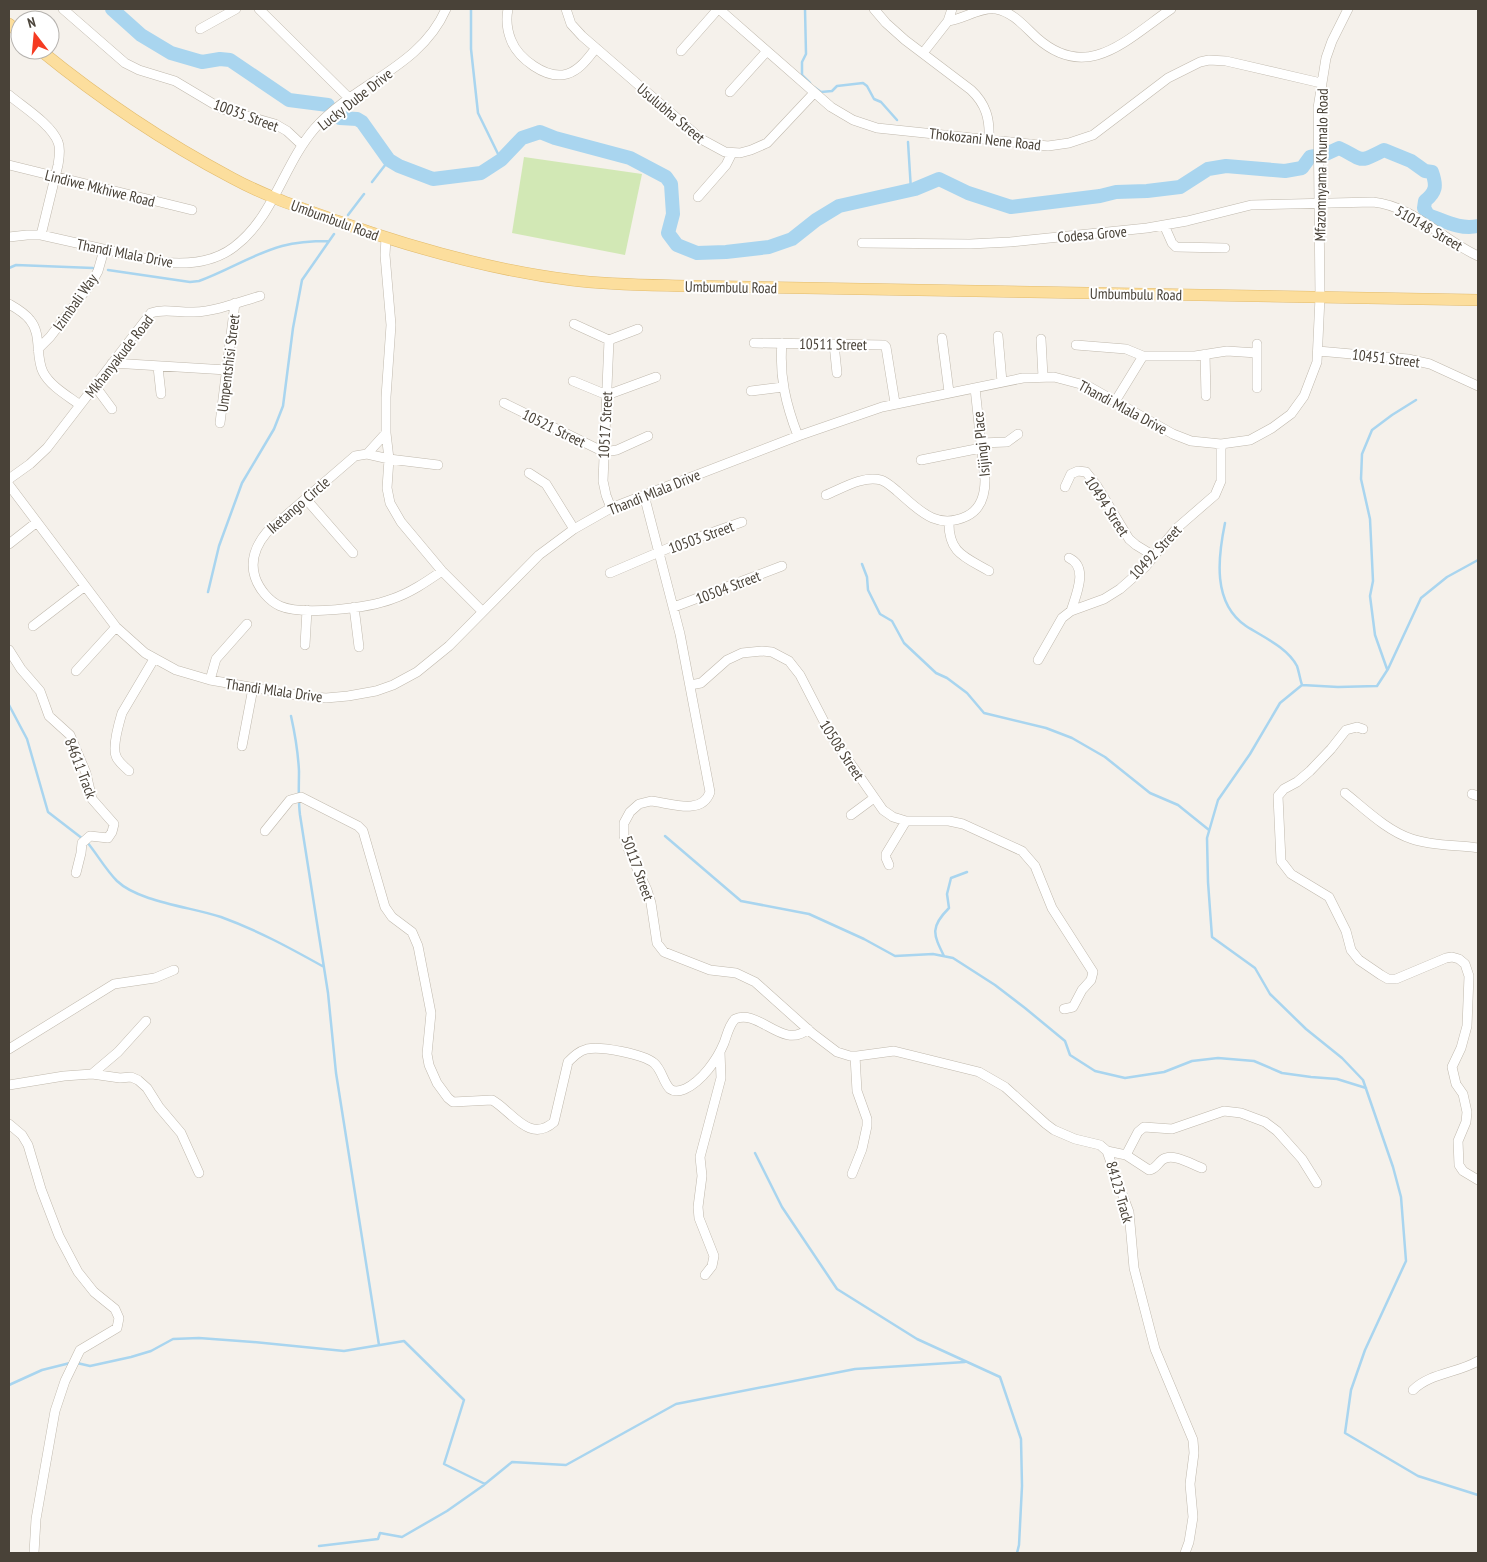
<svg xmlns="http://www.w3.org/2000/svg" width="1487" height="1562" viewBox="0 0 1487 1562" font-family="'PT Sans Narrow',sans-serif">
<rect width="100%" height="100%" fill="#f5f1eb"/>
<path fill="#d2e8b5" d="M 524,157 L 642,174 L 625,255 L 512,233 Z"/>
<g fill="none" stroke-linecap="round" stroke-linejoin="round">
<path stroke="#a9d5ef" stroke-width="2.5" d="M 471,9 L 471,49 L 478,113 L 501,160
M 805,9 L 806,54 L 802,62 L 802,75 L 810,83
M 814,87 L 821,92 L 832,91 L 837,86 L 863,83 L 867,86 L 874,99 L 881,102 L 897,120
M 908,142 L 911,190
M 372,182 L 389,160
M 348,215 L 364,194
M 9,268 L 16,265 L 93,268
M 108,270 L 190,282 L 199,281 C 227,271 253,254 282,246 C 297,242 314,241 329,241
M 1225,523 C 1218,557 1212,603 1246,626 C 1263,637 1287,647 1297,666 C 1299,672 1300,679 1302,685
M 1478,560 L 1447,577 L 1421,598 L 1388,669 L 1377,686 L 1338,687 L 1302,685 L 1280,703 L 1250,754 L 1218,800 L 1207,838 L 1208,882 L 1212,937 L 1255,968 L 1270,994 L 1306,1029 L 1342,1058 L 1363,1080 L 1393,1167 L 1401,1197 L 1406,1261 L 1365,1350 L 1351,1390 L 1345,1433 L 1418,1476 L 1478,1495
M 862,564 L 867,577 L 868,590 L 880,614 L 892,621 L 904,643 L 936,673 L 947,678 L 967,693 L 984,713 L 1046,728 L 1072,738 L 1105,757 L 1150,793 L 1178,805 L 1209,830
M 208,592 L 219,546 L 242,483 L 274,429 L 283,406 L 293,328 L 302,280 L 334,234
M 1387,669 L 1375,635 L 1370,596 L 1373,581 L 1370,519 L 1361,479 L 1362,454 L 1372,430 L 1392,415 L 1416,400
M 9,705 L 27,739 L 48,812 L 83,839
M 291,716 C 295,734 298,752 299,771 C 299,786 298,800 300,815 L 328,993 L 336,1073 L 379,1345
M 665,836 L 741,901 L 809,914 L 864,939 L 895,956 L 933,954 L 953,958 L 995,985 L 1025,1008 L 1065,1041 L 1070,1055 L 1095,1071 L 1125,1078 L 1164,1072 L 1192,1061 L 1218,1058 L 1254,1061 L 1282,1073 L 1311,1077 L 1337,1079 L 1366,1088
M 87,842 C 97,854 106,870 117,881 C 139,902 191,907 221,917 C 257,930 290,948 324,967
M 944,956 C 933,934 930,927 949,908 L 947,894 L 951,878 L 967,872
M 755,1153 L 782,1207 L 837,1289 L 917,1339 L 1000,1377 L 1021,1439 L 1022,1486 L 1019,1545 L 1017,1553
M 77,1363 L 90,1366 L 131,1357 L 151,1351 L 173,1339 L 199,1338 L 253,1342 L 344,1351 L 404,1341 L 464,1400 L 444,1464 L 485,1484 L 512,1462 L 566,1465 L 676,1404 L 855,1369 L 965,1362
M 9,1385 L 42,1370 L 70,1363
M 319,1546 L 378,1539 L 380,1533 L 402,1537 L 447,1511 L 484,1485"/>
<path stroke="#a9d5ef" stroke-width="14" d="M 112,9 L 141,35 L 171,53 L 202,62 L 220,59 L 230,60 L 289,100 L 328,105
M 340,118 L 357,119 L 362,122 L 389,160 L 399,166 L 433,179 L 481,173 L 501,160 L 522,138 L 540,132 L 555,138 L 630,158 L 666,177 L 671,184 L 673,214 L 668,233 L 677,245 L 697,253 L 726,252 L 769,247 L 792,239 L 816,220 L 839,206 L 915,189 L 939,179 L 968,193 L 1011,207 L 1100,196 L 1116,192 L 1147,191 L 1180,187 L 1208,169 L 1226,166 L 1285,171 L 1302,168 L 1310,157 L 1326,154 L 1339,148 C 1365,160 1357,164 1384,150 L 1411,161 L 1425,171 L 1432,172 C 1437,186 1436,192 1425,201 L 1424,208 L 1428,215 C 1445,221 1460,230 1478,226"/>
<g stroke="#c0b9ad" stroke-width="10">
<path id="minor" d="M 63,9 L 125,63 L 139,70 L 175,81 L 222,109 L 275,124 L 287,131 L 302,145
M 259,9 L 350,99
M 508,9 C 506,19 507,30 511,40 C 518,58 546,80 567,74 C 580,70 588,58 596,48
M 566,9 L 571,24 L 582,36 L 701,139 L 725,152 L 740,153 L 751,150 L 767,143 L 814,93
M 719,9 L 831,107 L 853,120 L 877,128 L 1048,146 L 1069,143 L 1093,135 L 1168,78 L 1200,62 L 1209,60 L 1226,61 L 1321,83
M 874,9 L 886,23 L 905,40 L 971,90 C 986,104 990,119 989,139
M 948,21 C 964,19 980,7 996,9 C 1013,12 1025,27 1037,38 C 1088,83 1127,39 1171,9
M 200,29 L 236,9
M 681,51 L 718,9
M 923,53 L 948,21 L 952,9
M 730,92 L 767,51
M 9,95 C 23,107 51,124 58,142 C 61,149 59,158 58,165 L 41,235
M 9,165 L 192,210
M 698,197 L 726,165 L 732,153
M 1164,225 L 1172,243 L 1176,247 L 1225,248
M 9,237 L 27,235 L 41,235 L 161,262 C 187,265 213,263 234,247 C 274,217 283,165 315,128 C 356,82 420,68 446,9
M 386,238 L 385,255 L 391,325 L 386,397 L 386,433 L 389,459 L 387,488 L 390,503 L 401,522 L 442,571 L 482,611
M 862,243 L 970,244 L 1010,242 L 1147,228 L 1187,221 L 1251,205 L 1373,202 C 1413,206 1443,240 1478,256
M 9,304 C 16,308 25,313 30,320 C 42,334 35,356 43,372 C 50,386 68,396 80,405
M 574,324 L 609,340
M 998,336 L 1002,382
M 942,338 L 949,392
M 1041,339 L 1043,377
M 609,340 L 603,481 L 606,495 L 611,508
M 609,340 L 638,329
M 754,343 L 884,345 L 886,347 L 895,403
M 782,343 C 779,376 786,405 798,436
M 834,344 L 837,373
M 1257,344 L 1257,388
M 1076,345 L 1126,349 L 1143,356 L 1195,356 L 1227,351 L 1257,353
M 38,349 L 50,337 L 92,282 L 98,271 L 104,250
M 1318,351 L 1408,359 L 1430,364 L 1478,386
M 1205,354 L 1206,396
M 112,363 L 227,370
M 158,367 L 161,394
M 573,381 L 607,395 L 656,377
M 95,386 L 112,409
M 751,391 L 783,387
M 1116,400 L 1143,356
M 504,403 L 604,452 L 617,450 L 648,436
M 220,423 L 235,303
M 981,443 L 1007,442 L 1018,434
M 367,454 L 386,433
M 921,460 L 981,448
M 438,465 L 389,459 L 367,454 L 355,456 L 267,532 C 256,545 250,561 255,577 C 259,589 269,601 280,606 C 303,616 368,608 392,599 C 410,593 426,582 442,571
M 529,473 L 546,484 L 574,529
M 9,479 L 30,464 L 47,448 L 151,313 C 164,308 181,313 194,312 C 217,311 239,302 260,296
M 9,485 L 116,627 L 145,653 L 176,670 L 210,680 L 302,696 L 326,698 L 348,696 L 376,691 L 393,685 L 417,672 L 449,646 L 539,555 L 574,529 L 611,508 L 798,436 L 882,407 L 1023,378 L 1054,377 L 1088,386 L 1173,434 L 1191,441 L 1221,444 L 1250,440 L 1272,428 L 1291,414 L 1304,396 L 1317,362 L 1320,297 L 1318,108 L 1326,58 L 1332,41 L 1348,9
M 1065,487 L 1071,474 L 1078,471 L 1086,472 L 1097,486 L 1129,539 L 1136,545 L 1154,556
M 644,495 L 680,634 L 710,792 C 702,816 670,803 651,801 L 639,804 L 630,812 L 624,823 L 624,836 L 629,851 L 647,890 L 651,903 L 657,943 L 664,952 L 710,970 L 736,973 L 755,982 L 812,1033 L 837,1052 L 850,1056 L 857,1056 L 894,1051 L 979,1072 L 1005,1087 L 1046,1124 L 1054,1130 L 1075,1139 L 1100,1145 L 1107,1151 L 1117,1180 L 1129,1212 L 1134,1268 L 1155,1349 L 1193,1440 L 1194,1453 L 1190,1484 L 1193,1517 L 1189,1542 L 1185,1553
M 826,495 C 841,489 863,475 881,480 C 887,482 892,487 897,491 C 918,509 936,531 967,516 C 981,509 985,495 985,480 L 975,388
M 306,499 L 353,553
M 949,521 C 948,553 965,557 989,571
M 9,544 L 37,522
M 1069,558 C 1089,567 1076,595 1071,611
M 610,573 L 671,547 L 742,522
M 354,607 L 359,647
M 674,607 L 782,566
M 33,626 L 85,586
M 305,645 L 307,610
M 9,650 L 21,669 L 40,691 L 49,716 L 70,735 L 86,773 L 92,799 L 114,824 L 112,832 L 108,838 L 90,836 L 82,843 L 81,853 L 76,873
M 1038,660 L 1062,618 L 1071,611 L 1104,599 L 1120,589 L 1145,567 L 1177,528 L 1215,495 L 1221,481 L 1221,444
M 76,671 L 116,627
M 210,680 L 216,659 L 247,624
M 690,685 L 701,683 L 727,660 L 742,653 L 762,651 L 772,652 L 789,661 L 800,675 L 832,737 L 883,810 L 893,817 L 906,821 L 949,821 L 963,824 L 1022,851 L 1035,866 L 1052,908 L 1093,972 L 1091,980 L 1082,990 L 1073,1007 L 1064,1009
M 1363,729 L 1357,727 L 1346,730 L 1331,749 L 1310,771 L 1297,782 L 1284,789 L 1278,796 L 1281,861 L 1291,874 L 1329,897 L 1346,931 L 1351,950 L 1359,960 L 1381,975 L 1388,979 L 1396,979 L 1446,958 L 1452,957 L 1459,959 L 1465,964 L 1469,976 L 1467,1026 L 1461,1048 L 1452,1067 L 1456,1084 L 1463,1094 L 1467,1112 L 1466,1122 L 1458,1141 L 1459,1165 L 1463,1171 L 1478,1180
M 242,746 L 253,688
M 129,771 C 124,766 118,762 116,756 C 112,746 119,723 122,713 L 154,659
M 1345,793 C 1365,809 1387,831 1412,839 C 1433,846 1457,845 1478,848
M 1472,794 L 1478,796
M 851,815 L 874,798
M 265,831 L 290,800 L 301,797 L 358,826 L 363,831 L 385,907 L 392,917 L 412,932 L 418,946 L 431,1013 L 427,1054 L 429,1065 L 437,1083 L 448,1098 L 453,1102 L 492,1100 C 512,1111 529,1144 554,1122 L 568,1062 C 574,1056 579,1051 587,1049 C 601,1046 643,1054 654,1063 C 662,1070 663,1082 670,1089 C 674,1092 680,1091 685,1089 C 702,1081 717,1060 724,1043 C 727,1035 729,1025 735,1019 C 759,1008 783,1051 808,1029
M 889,865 L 886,858 L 886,854 L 906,821
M 9,1049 L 114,984 L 155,978 L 174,970
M 92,1074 L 118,1052 L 146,1021
M 9,1085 L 64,1076 L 92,1074 L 120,1078 L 131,1077 L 138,1080 L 147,1088 L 159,1107 L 181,1133 L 199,1173
M 9,1124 L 22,1135 L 28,1145 L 41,1189 L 59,1236 L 78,1272 L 94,1292 L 115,1309 L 119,1318 L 117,1328 L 80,1350 L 65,1381 L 55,1411 L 36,1519 L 34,1553
M 1107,1151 L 1126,1155 L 1149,1170 C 1156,1169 1157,1164 1162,1160 C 1172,1152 1191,1164 1202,1168
M 1126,1155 L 1138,1132 L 1144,1127 L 1172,1129 L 1224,1111 L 1241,1113 L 1265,1122 L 1277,1131 L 1302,1159 L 1317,1183
M 852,1174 L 862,1149 L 867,1126 L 867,1119 L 857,1091 L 855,1056
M 705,1275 L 712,1266 L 714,1256 L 699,1218 L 698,1207 L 702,1176 L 700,1157 L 721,1078 L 720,1052
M 1413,1390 C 1430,1373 1458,1373 1478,1361"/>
</g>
<g stroke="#e2bb6c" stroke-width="12">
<path id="major" d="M 9,24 L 20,33
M 40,50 C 100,99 164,142 232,178 C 265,196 301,208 337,221 C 413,248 491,270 571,280 C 610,285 649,285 688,286 L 1478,300"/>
</g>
<use href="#minor" stroke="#fff" stroke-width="9"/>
<use href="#major" stroke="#fcde9d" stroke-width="11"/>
</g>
<g text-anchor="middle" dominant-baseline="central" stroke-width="4" stroke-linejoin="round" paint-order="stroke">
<g font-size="15" fill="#494238" stroke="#fff">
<text transform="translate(355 99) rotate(-38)">Lucky Dube Drive</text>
<text transform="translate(671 113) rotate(40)">Usulubha Street</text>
<text transform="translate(246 115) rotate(20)">10035 Street</text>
<text transform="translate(985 139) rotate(6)">Thokozani Nene Road</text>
<text transform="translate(1321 165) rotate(-89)">Mfazomnyama Khumalo Road</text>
<text transform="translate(100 188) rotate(14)">Lindiwe Mkhiwe Road</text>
<text transform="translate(335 220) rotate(20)">Umbumbulu Road</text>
<text transform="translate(1429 228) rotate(30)">510148 Street</text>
<text transform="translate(1092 234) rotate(-5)">Codesa Grove</text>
<text transform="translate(125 253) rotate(11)">Thandi Mlala Drive</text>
<text transform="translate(731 287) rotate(1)">Umbumbulu Road</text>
<text transform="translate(1136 294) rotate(1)">Umbumbulu Road</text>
<text transform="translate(75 302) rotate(-55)">Izimbali Way</text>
<text transform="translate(833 344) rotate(1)">10511 Street</text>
<text transform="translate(119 356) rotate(-52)">Mkhanyakude Road</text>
<text transform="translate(1386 358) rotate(7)">10451 Street</text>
<text transform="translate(228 363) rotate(-83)">Umpentshisi Street</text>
<text transform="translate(1123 407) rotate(28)">Thandi Mlala Drive</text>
<text transform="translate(605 425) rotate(-87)">10517 Street</text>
<text transform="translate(554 428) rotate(26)">10521 Street</text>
<text transform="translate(981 444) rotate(-96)">Isijingi Place</text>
<text transform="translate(654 492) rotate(-22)">Thandi Mlala Drive</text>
<text transform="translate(298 505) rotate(-41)">Iketango Circle</text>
<text transform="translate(1107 506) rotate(57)">10494 Street</text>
<text transform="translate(701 537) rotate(-20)">10503 Street</text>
<text transform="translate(1155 552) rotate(-47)">10492 Street</text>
<text transform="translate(728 587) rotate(-21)">10504 Street</text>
<text transform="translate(274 690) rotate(8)">Thandi Mlala Drive</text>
<text transform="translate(842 750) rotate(57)">10508 Street</text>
<text transform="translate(81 768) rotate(69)">84611 Track</text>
<text transform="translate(638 868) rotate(70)">50117 Street</text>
<text transform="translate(1120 1192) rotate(74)">84123 Track</text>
</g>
</g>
<rect width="1487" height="1562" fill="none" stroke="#494238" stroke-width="20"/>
<g transform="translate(35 35) rotate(344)"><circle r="24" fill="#ffffff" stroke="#b6b3af"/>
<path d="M0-4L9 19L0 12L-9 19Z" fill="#f53b22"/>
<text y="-8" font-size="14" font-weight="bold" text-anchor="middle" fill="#494238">N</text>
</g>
</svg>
